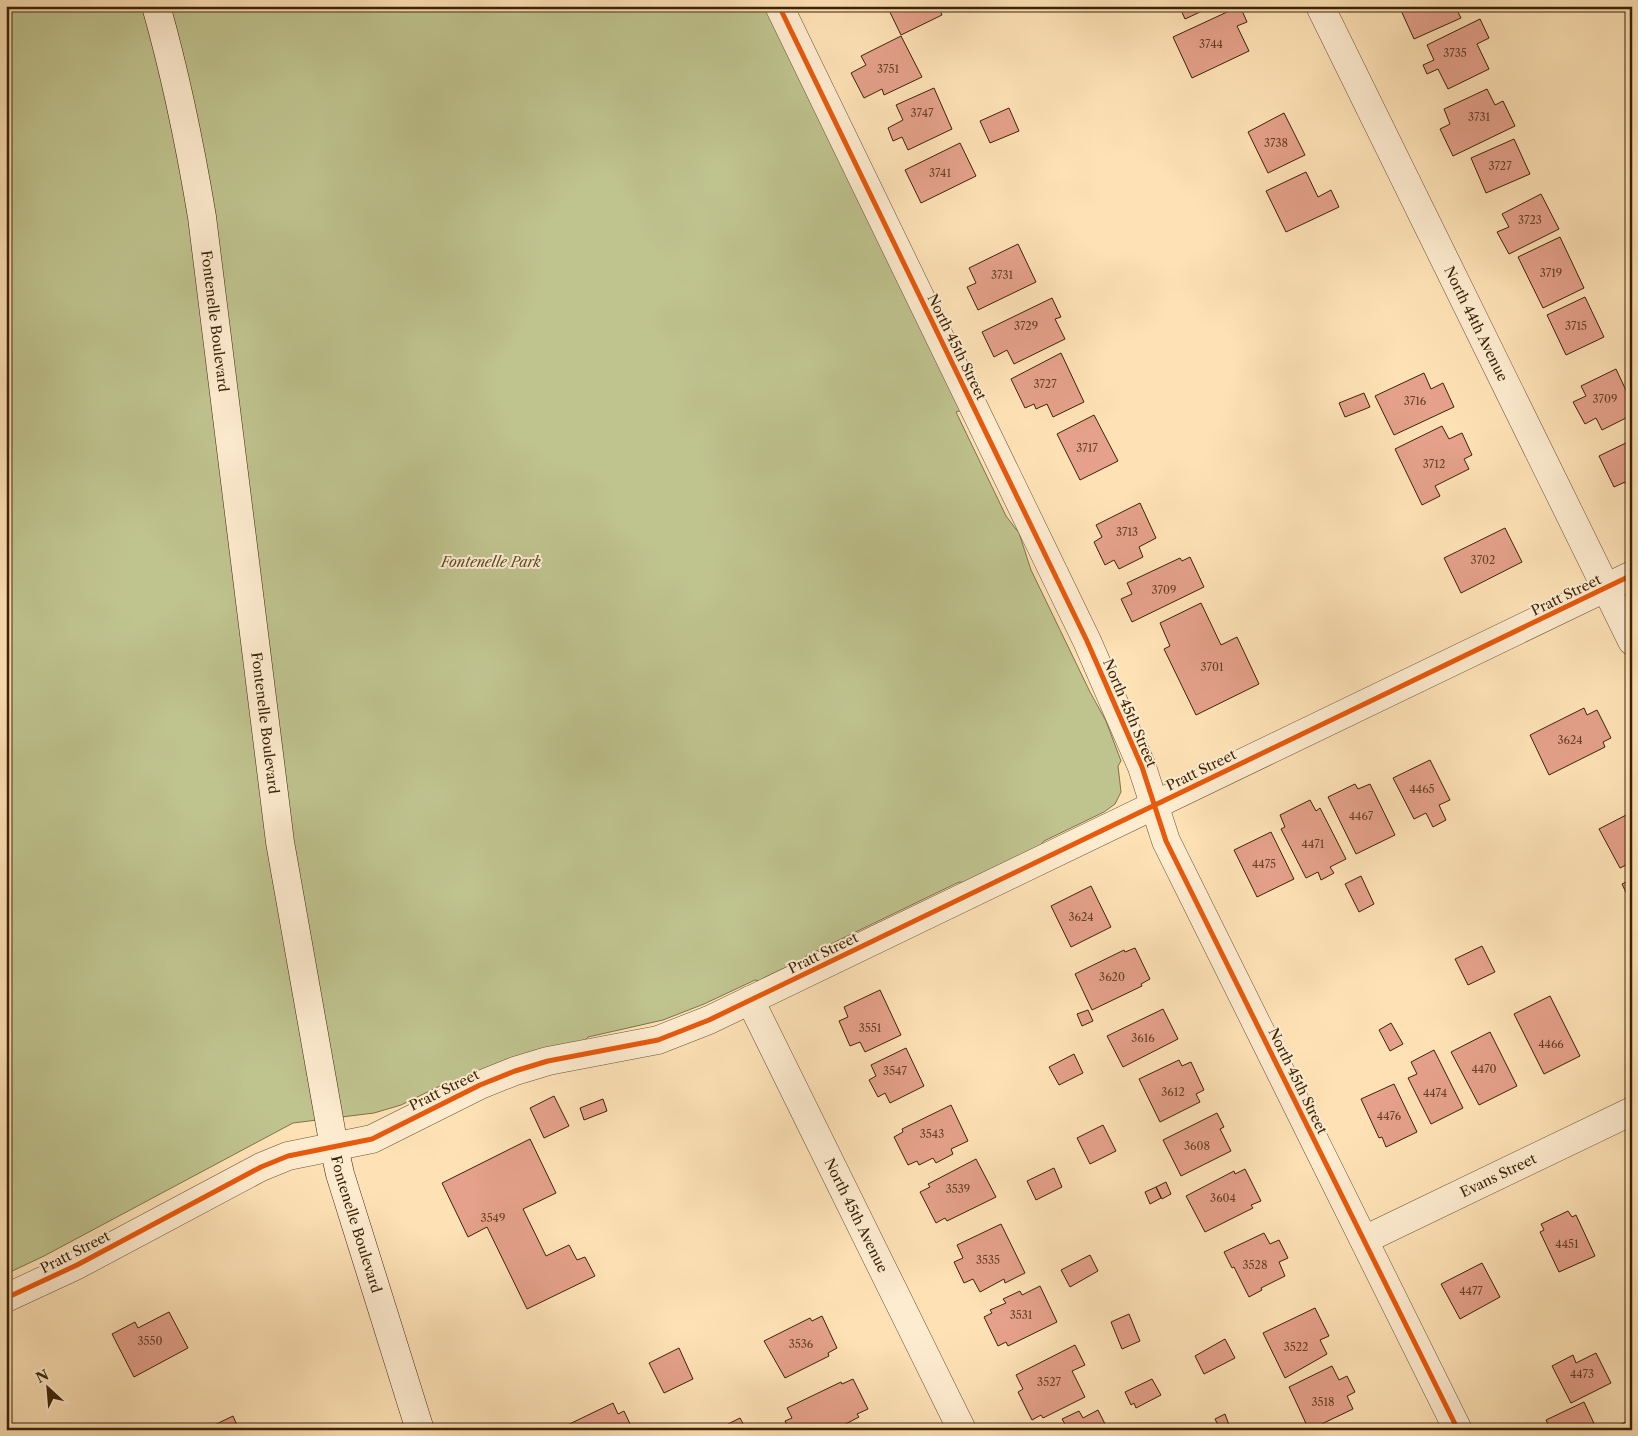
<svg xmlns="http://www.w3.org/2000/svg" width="1638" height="1436" viewBox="0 0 1638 1436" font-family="'Libre Caslon Text',serif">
<rect width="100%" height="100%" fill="#fee2b6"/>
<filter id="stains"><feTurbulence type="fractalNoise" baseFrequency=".004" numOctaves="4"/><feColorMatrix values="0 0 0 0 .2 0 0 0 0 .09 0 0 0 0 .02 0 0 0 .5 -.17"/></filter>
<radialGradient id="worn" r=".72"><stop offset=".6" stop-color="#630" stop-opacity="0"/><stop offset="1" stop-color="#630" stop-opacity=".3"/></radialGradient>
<path fill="#bfc38e" stroke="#7e734a" d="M 6,6 L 776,6 L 973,373 L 976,397 L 963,410 L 956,412 L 1006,516 L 1019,533 L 1031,570 L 1090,692 L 1106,721 L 1121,761 L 1118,766 L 1121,792 L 1115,804 L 1104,812 L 1044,841 L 1035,852 L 967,883 L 959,882 L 806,956 L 805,961 L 763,982 L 755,980 L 704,1004 L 663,1020 L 588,1037 L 581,1045 L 457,1086 L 446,1083 L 401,1105 L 374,1113 L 293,1123 L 44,1256 L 6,1274 Z"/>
<path fill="#e5a18b" stroke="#3c2306" d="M 887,6 L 938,6 L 942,15 L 901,35 Z
M 1179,6 L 1213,6 L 1185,19 Z
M 1240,6 L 1247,22 L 1237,26 L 1249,51 L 1192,78 L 1173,37 Z
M 1399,6 L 1455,6 L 1461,18 L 1414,39 Z
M 1480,19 L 1489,38 L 1477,44 L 1489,69 L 1448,89 L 1438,69 L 1427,74 L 1423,65 L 1434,60 L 1427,45 Z
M 901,36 L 922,77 L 884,95 L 882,89 L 864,98 L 851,73 L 866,65 L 861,56 Z
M 934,88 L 952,129 L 908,150 L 902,137 L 893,141 L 888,128 L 903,120 L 896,105 Z
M 1487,89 L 1495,105 L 1503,101 L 1515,126 L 1453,156 L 1440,129 L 1450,124 L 1444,109 Z
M 1009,108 L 1019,131 L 990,143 L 980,121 Z
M 1284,113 L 1305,155 L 1268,173 L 1248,132 Z
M 1514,139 L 1530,174 L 1486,193 L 1471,158 Z
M 960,143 L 976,176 L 921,203 L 905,170 Z
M 1306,172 L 1318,197 L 1331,190 L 1339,207 L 1286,232 L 1266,191 Z
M 1541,194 L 1559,229 L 1509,254 L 1497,232 L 1509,227 L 1502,214 Z
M 1560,237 L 1584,288 L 1543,308 L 1518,257 Z
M 1018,244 L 1036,282 L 978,310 L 967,287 L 976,283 L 969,268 Z
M 1585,297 L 1604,337 L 1566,355 L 1547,315 Z
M 1052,298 L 1061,317 L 1055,319 L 1065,339 L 1014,364 L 1007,350 L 994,357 L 982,332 Z
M 1061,353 L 1084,402 L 1053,417 L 1047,404 L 1036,409 L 1034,404 L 1025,408 L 1011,379 Z
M 1616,369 L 1632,403 L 1632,415 L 1602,430 L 1596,418 L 1585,424 L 1573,402 L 1586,396 L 1581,386 Z
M 1424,373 L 1431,389 L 1443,383 L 1454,407 L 1394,435 L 1375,396 Z
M 1364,393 L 1370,407 L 1345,417 L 1339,403 Z
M 1094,415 L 1118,461 L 1080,480 L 1057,434 Z
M 1442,426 L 1449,439 L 1462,433 L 1472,455 L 1464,459 L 1469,469 L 1435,486 L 1440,496 L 1422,505 L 1395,449 Z
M 1632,440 L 1632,493 L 1631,493 L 1625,482 L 1614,487 L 1599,456 Z
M 1140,503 L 1156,538 L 1139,547 L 1143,557 L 1119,569 L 1114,560 L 1105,565 L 1094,542 L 1102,537 L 1096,525 Z
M 1505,528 L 1522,562 L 1461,593 L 1444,558 Z
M 1190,557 L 1204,587 L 1132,622 L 1121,599 L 1132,594 L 1127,583 L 1180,558 L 1182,561 Z
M 1201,603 L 1221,645 L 1237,637 L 1259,684 L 1196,715 L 1164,649 L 1170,646 L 1160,623 Z
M 1584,708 L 1587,715 L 1597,710 L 1611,738 L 1603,742 L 1605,747 L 1549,775 L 1530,735 Z
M 1430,760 L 1450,800 L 1439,805 L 1446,820 L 1433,827 L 1426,813 L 1414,819 L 1393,778 Z
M 1355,784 L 1358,789 L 1370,784 L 1395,835 L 1356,854 L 1328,797 Z
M 1310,800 L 1316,811 L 1320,808 L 1346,859 L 1330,867 L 1334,873 L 1321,880 L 1318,872 L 1306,878 L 1281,829 L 1285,827 L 1280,815 Z
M 1632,812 L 1632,862 L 1620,868 L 1599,829 Z
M 1271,832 L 1294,879 L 1257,897 L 1234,850 Z
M 1361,876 L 1374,904 L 1359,912 L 1345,884 Z
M 1632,879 L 1632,905 L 1622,884 Z
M 1091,886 L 1111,927 L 1071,947 L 1051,906 Z
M 1482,946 L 1495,972 L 1468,985 L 1455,959 Z
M 1135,948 L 1150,979 L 1141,984 L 1142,986 L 1092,1010 L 1075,974 L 1124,950 L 1125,952 Z
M 880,990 L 901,1035 L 865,1052 L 860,1042 L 850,1046 L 839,1021 L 848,1017 L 844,1007 Z
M 1550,996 L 1580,1056 L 1544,1074 L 1514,1014 Z
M 1163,1009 L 1178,1039 L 1123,1067 L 1107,1036 Z
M 1088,1010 L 1093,1021 L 1082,1026 L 1077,1014 Z
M 1391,1023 L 1403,1044 L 1390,1051 L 1379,1030 Z
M 1490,1032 L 1517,1086 L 1479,1105 L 1451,1052 Z
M 906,1048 L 924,1086 L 890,1103 L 885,1093 L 878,1097 L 869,1080 L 876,1076 L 871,1065 Z
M 1434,1050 L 1463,1108 L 1431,1124 L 1408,1078 L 1417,1074 L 1411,1062 Z
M 1074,1054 L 1083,1073 L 1059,1085 L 1049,1067 Z
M 1179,1060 L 1182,1066 L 1191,1062 L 1204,1090 L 1196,1094 L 1200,1102 L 1160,1122 L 1139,1079 Z
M 1394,1084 L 1417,1132 L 1386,1147 L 1382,1137 L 1379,1138 L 1361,1099 Z
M 554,1096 L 569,1126 L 544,1138 L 530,1108 Z
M 603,1099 L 607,1111 L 584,1120 L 580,1108 Z
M 951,1105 L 968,1141 L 951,1149 L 953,1154 L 936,1163 L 933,1158 L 919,1165 L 917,1161 L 908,1165 L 894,1137 L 903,1132 L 902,1129 Z
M 1217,1113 L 1224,1127 L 1220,1129 L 1231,1151 L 1181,1176 L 1163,1140 Z
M 1103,1125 L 1116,1151 L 1090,1164 L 1077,1138 Z
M 530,1139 L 556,1193 L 523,1209 L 546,1256 L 569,1245 L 577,1260 L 585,1257 L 595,1276 L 527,1309 L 487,1227 L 468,1237 L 442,1183 Z
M 976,1159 L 996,1197 L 947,1221 L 945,1218 L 936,1223 L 920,1192 L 930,1187 L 928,1184 Z
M 1054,1168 L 1062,1187 L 1036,1200 L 1027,1181 Z
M 1245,1169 L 1261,1201 L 1251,1205 L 1253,1208 L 1205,1232 L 1186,1196 L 1234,1171 L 1235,1174 Z
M 1166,1182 L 1171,1194 L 1162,1199 L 1156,1187 Z
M 1156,1187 L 1161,1198 L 1150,1204 L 1145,1192 Z
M 1568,1211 L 1572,1217 L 1576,1215 L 1595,1256 L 1559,1272 L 1540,1232 L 1544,1230 L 1541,1224 Z
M 1001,1224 L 1025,1273 L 1005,1283 L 1004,1279 L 980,1292 L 973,1279 L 964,1283 L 954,1262 L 963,1258 L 957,1245 Z
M 1264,1233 L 1270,1244 L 1279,1240 L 1288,1258 L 1279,1262 L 1285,1276 L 1261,1288 L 1262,1290 L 1249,1297 L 1234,1267 L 1232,1268 L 1224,1252 Z
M 1090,1255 L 1098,1271 L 1070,1287 L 1061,1270 Z
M 1482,1263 L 1500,1297 L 1460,1319 L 1441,1284 Z
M 1040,1286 L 1057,1322 L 1008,1346 L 1006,1342 L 998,1346 L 984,1317 L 992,1313 L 990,1310 L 1006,1303 L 1003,1299 L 1020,1291 L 1022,1295 Z
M 1315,1308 L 1329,1336 L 1320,1340 L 1327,1354 L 1285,1378 L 1263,1333 Z
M 169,1312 L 188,1348 L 134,1377 L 112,1334 L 135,1322 L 138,1328 Z
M 1129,1314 L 1140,1341 L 1122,1349 L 1111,1322 Z
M 822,1316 L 837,1348 L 828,1353 L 829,1356 L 785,1378 L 764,1341 L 810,1318 L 812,1321 Z
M 1225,1339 L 1235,1358 L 1204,1374 L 1195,1356 Z
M 1075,1345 L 1085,1365 L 1072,1371 L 1085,1397 L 1043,1418 L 1041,1415 L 1032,1420 L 1018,1392 L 1023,1389 L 1016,1375 Z
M 679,1348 L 693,1379 L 664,1393 L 649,1363 Z
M 1596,1353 L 1611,1383 L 1571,1403 L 1552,1366 L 1573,1355 L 1576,1363 Z
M 1332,1366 L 1339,1380 L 1347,1376 L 1355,1392 L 1347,1396 L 1353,1409 L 1309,1430 L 1289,1387 Z
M 853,1379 L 868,1409 L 857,1414 L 859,1417 L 834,1430 L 789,1430 L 785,1421 L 792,1418 L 787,1408 L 841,1382 L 842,1384 Z
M 1152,1379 L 1161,1395 L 1136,1408 L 1134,1403 L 1131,1405 L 1125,1392 Z
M 1584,1402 L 1597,1430 L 1541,1430 L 1549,1426 L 1546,1420 Z
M 613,1403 L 618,1414 L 624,1411 L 633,1430 L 557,1430 Z
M 1098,1410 L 1108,1430 L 1058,1430 L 1066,1426 L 1062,1419 L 1079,1411 L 1083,1418 Z
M 1225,1414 L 1229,1425 L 1220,1429 L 1215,1419 Z
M 233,1416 L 239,1430 L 204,1430 Z
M 740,1418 L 746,1429 L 731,1430 L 728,1424 Z
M 1632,1419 L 1632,1430 L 1609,1430 Z
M 1371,1425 L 1373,1430 L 1356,1430 L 1361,1427 L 1362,1429 Z"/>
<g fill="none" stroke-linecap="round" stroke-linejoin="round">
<g stroke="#6c5332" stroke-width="29">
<g id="minor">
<path d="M 779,6 L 1087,641 L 1142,767 L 1166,841 L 1458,1430"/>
<path id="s1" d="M 1320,6 L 1632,641"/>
<path id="s2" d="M 750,1000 L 962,1430"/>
<path id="s3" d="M 1364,1240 L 1632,1111"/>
<path d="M 6,1298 L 77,1265 L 261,1167 L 288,1156 L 372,1139 L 480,1085 L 515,1071 L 548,1061 L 658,1040 L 709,1020 L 1632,575"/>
</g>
</g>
<g stroke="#3c2306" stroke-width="29">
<g id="secondary">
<path id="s4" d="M 156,6 C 176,76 190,145 202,217 L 280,842 L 334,1147 L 340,1174 L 420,1430"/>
</g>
</g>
<use href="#minor" stroke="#feecd0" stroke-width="28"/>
<use href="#secondary" stroke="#feecd0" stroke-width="28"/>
<g stroke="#feecd0" stroke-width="8">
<path id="cycleway" d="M 779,6 L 1087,641 L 1142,767 L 1166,841 L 1458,1430
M 6,1298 L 77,1265 L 261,1167 L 288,1156 L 372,1139 L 480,1085 L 515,1071 L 548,1061 L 658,1040 L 709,1020 L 1632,575"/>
</g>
<use href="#cycleway" stroke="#e8590c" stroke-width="5"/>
</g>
<g text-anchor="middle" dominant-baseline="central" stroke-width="4" stroke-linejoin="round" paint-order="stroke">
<g font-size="11" fill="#664227">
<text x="1211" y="44">3744</text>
<text x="1455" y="53">3735</text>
<text x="888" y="69">3751</text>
<text x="922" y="113">3747</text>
<text x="1479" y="117">3731</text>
<text x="1276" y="143">3738</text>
<text x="1500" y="166">3727</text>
<text x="940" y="173">3741</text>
<text x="1530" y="220">3723</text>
<text x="1551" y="273">3719</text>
<text x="1002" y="275">3731</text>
<text x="1026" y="326">3729</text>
<text x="1576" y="326">3715</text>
<text x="1045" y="384">3727</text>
<text x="1605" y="399">3709</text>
<text x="1415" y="401">3716</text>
<text x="1087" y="448">3717</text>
<text x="1434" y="464">3712</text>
<text x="1127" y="532">3713</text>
<text x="1483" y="560">3702</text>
<text x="1164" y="590">3709</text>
<text x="1212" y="667">3701</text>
<text x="1570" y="740">3624</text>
<text x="1422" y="789">4465</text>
<text x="1361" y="816">4467</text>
<text x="1313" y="844">4471</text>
<text x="1264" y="864">4475</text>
<text x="1081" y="917">3624</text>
<text x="1112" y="977">3620</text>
<text x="870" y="1028">3551</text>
<text x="1143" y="1038">3616</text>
<text x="1551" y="1044">4466</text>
<text x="1484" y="1069">4470</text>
<text x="895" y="1071">3547</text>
<text x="1173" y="1092">3612</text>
<text x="1435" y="1093">4474</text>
<text x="1389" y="1116">4476</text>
<text x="932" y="1134">3543</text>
<text x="1197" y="1146">3608</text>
<text x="958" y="1189">3539</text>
<text x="1223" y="1198">3604</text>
<text x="493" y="1218">3549</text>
<text x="1567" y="1244">4451</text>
<text x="988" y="1260">3535</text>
<text x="1255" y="1265">3528</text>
<text x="1471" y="1291">4477</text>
<text x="1021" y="1315">3531</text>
<text x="150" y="1341">3550</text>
<text x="801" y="1344">3536</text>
<text x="1296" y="1347">3522</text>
<text x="1582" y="1374">4473</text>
<text x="1049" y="1382">3527</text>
<text x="1323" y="1402">3518</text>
</g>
<g font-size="14" fill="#3c2306" stroke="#feecd0">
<text stroke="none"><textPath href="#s4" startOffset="321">Fontenelle Boulevard</textPath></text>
<text stroke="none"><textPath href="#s1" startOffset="354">North 44th Avenue</textPath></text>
<text transform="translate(957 347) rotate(64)">North 45th Street</text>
<text transform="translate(1566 595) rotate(-26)">Pratt Street</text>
<text transform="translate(1130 713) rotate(67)">North 45th Street</text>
<text stroke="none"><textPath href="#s4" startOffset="726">Fontenelle Boulevard</textPath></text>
<text transform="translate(1201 770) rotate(-26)">Pratt Street</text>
<text transform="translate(823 953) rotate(-26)">Pratt Street</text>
<text transform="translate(1298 1081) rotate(64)">North 45th Street</text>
<text transform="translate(444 1090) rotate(-26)">Pratt Street</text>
<text stroke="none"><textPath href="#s3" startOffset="149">Evans Street</textPath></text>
<text stroke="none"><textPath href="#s2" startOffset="240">North 45th Avenue</textPath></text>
<text stroke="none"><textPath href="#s4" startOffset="1236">Fontenelle Boulevard</textPath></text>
<text transform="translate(75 1252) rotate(-27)">Pratt Street</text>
</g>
<g font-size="14" font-style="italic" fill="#5d4b28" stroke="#feecd0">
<text x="491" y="562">Fontenelle Park</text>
</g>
</g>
<rect width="1638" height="1436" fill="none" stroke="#fee2b6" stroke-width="25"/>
<rect x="8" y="8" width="1623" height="1421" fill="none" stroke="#3c2306" stroke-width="2.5"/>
<rect x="12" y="12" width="1613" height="1411" fill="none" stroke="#3c2306"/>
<g transform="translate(48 1388) rotate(334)" stroke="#feecd0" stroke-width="4" paint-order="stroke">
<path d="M0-4L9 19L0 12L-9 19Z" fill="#3c2306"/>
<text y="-8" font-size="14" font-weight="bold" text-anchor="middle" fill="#3c2306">N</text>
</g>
<rect width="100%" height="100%" filter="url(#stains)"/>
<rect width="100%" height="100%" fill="url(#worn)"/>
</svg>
